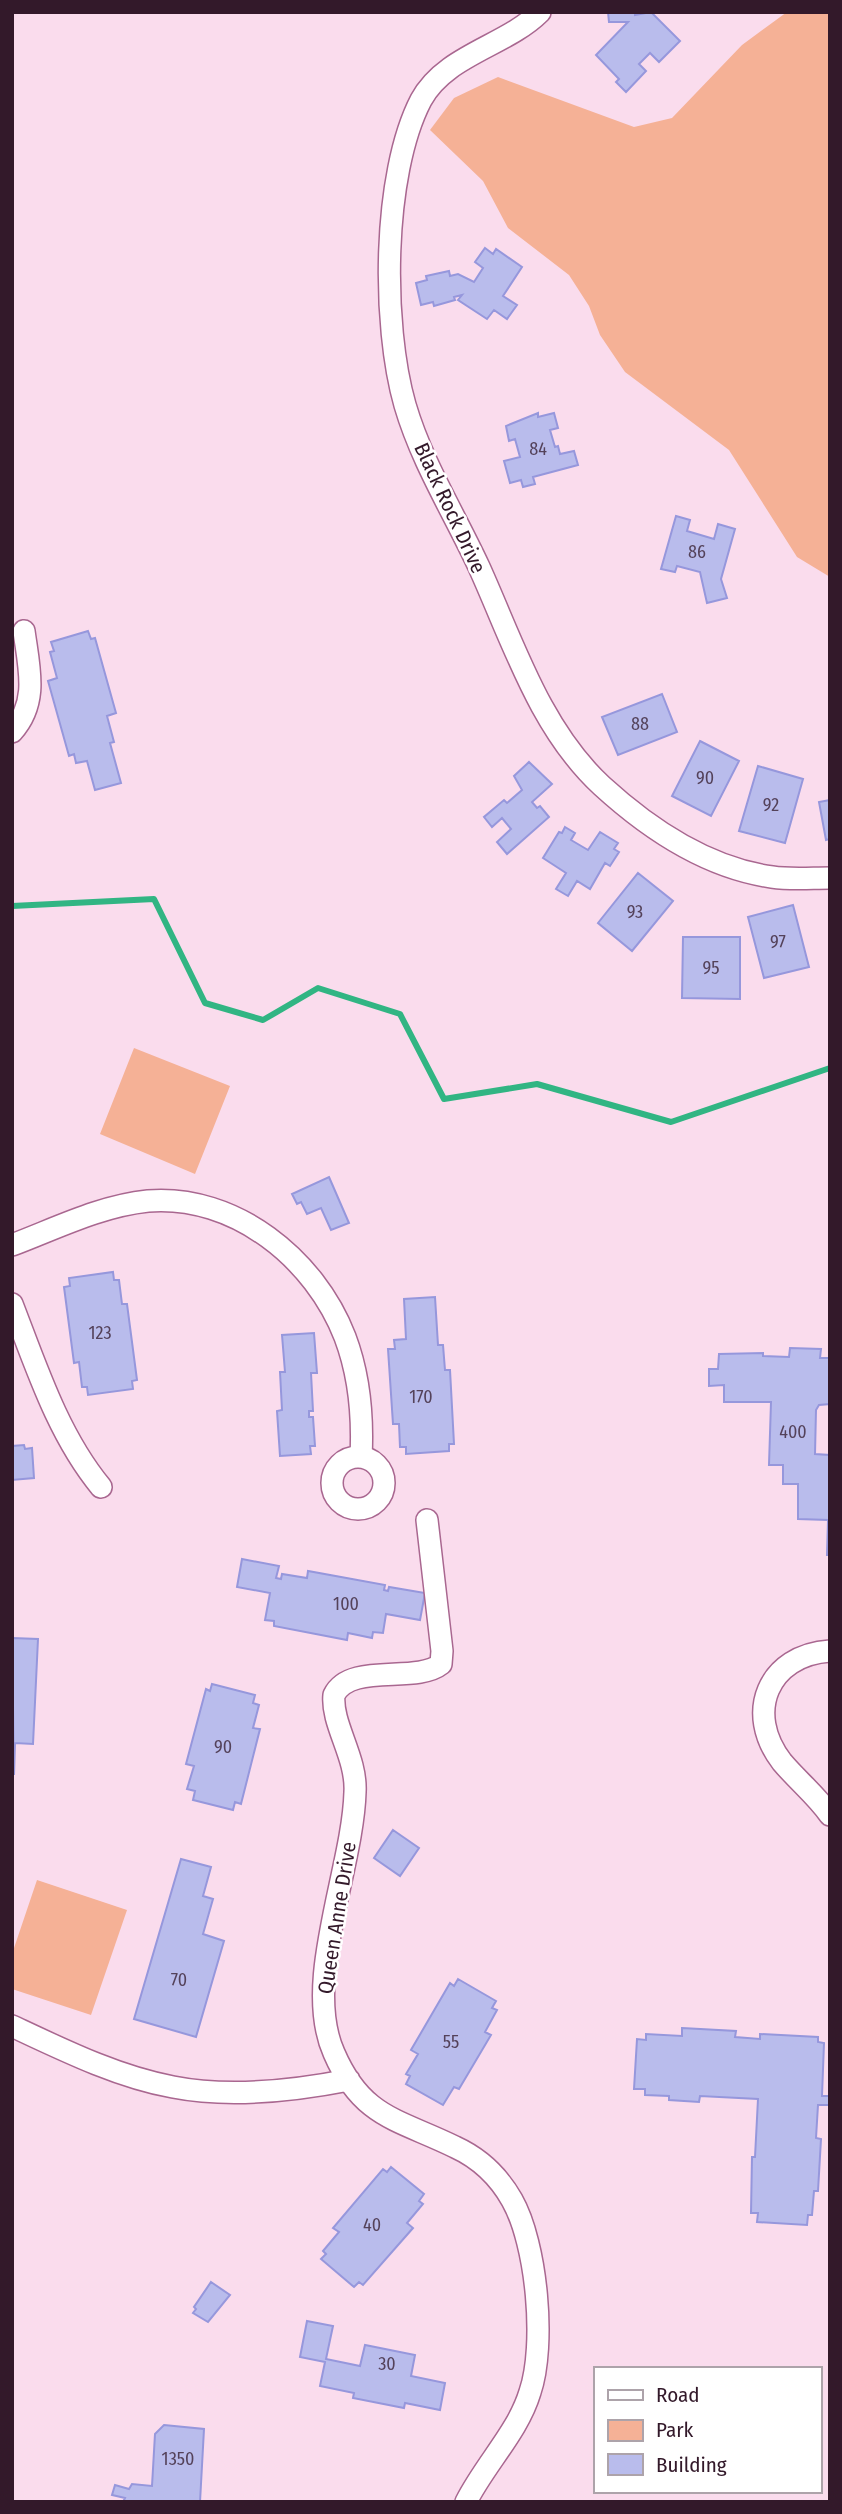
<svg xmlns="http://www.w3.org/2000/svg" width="842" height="2514" viewBox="0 0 842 2514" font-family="'Fira Sans Condensed',sans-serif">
<rect width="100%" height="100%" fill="#fadced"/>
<path fill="#f5b196" d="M 787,12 L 830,12 L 830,577 L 797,557 L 729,450 L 625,372 L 600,335 L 589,306 L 569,275 L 508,228 L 483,181 L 430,130 L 454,98 L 498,77 L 634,127 L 672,118 L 742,45 Z
M 134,1048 L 230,1086 L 195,1174 L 100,1134 Z
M 37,1880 L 127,1910 L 91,2015 L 12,1989 L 12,1954 Z"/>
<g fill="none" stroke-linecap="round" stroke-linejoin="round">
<path stroke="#31b583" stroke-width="6" d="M 12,906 L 154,899 L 205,1003 L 263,1020 L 318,988 L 400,1014 L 444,1099 L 537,1084 L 671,1122 L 830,1068"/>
</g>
<path fill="#b9bcec" stroke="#9697dc" stroke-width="2" d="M 608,12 L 635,12 L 635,15 L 651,12 L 680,41 L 659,62 L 650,53 L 639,64 L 646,71 L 626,92 L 616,82 L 619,79 L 596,55 L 628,22 L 609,22 Z
M 485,248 L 493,254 L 496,249 L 522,267 L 503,296 L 517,305 L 507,319 L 494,310 L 487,319 L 458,300 L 462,295 L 454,297 L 455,300 L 434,306 L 433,302 L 421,305 L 416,283 L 427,280 L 426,276 L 449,271 L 450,276 L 458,274 L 474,282 L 483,268 L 475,262 Z
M 538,413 L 538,417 L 554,413 L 558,428 L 550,430 L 555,447 L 558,446 L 560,454 L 574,451 L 578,465 L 533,477 L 535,484 L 523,487 L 521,480 L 510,483 L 504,461 L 520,457 L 515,439 L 509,441 L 506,426 Z
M 676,516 L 690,520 L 687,531 L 714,539 L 718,524 L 735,529 L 721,579 L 727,598 L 707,603 L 700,572 L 677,566 L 675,572 L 661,569 Z
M 88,631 L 91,639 L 95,638 L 116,713 L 107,716 L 114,742 L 110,743 L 121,783 L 95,790 L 87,761 L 76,763 L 74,754 L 69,756 L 48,681 L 57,678 L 50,652 L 54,651 L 51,642 Z
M 662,694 L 677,732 L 618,755 L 602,717 Z
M 700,741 L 739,761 L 711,816 L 672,796 Z
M 529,762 L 552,784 L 532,802 L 537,808 L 540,806 L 549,817 L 507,854 L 497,842 L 511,829 L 502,818 L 492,827 L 484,817 L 504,800 L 507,803 L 522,790 L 514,776 Z
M 758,766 L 803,779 L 785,843 L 739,831 Z
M 830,800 L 830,839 L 826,840 L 819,802 Z
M 565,827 L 575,833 L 571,840 L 588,850 L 600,832 L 618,843 L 614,849 L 619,852 L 610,866 L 605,863 L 590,889 L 577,881 L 568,896 L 556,889 L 566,873 L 543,858 L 559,832 L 562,833 Z
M 638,873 L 673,901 L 632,951 L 598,923 Z
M 793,905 L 809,967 L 764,978 L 748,917 Z
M 683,937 L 740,937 L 740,999 L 682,998 Z
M 329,1177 L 349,1223 L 331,1230 L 321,1208 L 307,1214 L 301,1202 L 297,1204 L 292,1194 Z
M 113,1272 L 114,1280 L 119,1280 L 122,1304 L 127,1304 L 137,1380 L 132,1381 L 133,1389 L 88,1395 L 87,1387 L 82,1387 L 79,1362 L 74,1363 L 64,1287 L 70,1286 L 69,1278 Z
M 435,1297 L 438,1345 L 443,1345 L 445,1370 L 450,1370 L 454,1444 L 449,1444 L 449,1451 L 406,1454 L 406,1447 L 400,1447 L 399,1424 L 393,1424 L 388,1349 L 395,1349 L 394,1340 L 406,1339 L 404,1299 Z
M 314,1333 L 317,1373 L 311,1373 L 313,1411 L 309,1411 L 309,1417 L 313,1417 L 315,1446 L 310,1446 L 311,1454 L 280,1456 L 277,1411 L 282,1410 L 280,1372 L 285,1372 L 282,1335 Z
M 790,1348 L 821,1349 L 820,1358 L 830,1358 L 830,1404 L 819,1405 L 816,1410 L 815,1454 L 830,1455 L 830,1555 L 827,1555 L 828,1520 L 798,1519 L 798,1484 L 783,1484 L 783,1465 L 769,1465 L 771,1402 L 724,1402 L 724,1385 L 709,1386 L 709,1369 L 718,1369 L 719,1354 L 763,1353 L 763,1356 L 789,1357 Z
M 24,1445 L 25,1449 L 32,1448 L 34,1478 L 12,1480 L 12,1446 Z
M 242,1559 L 279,1566 L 276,1578 L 281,1579 L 282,1574 L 307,1578 L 308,1571 L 385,1585 L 384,1590 L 388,1591 L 389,1587 L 425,1593 L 420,1620 L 386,1614 L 383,1633 L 373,1632 L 372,1638 L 348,1633 L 347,1640 L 274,1626 L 274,1621 L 265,1620 L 270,1593 L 237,1587 Z
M 12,1638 L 38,1639 L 33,1744 L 15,1743 L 14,1775 Z
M 212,1684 L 255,1695 L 253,1703 L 259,1705 L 253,1728 L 260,1729 L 241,1804 L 235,1802 L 233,1810 L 193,1800 L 195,1791 L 187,1789 L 194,1766 L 186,1764 L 206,1689 L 210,1691 Z
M 393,1830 L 419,1848 L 400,1876 L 374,1858 Z
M 181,1859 L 211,1867 L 203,1896 L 213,1899 L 203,1934 L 224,1941 L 196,2037 L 134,2019 Z
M 458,1979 L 496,2001 L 492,2008 L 497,2010 L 485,2032 L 491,2035 L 459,2089 L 454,2087 L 443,2105 L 406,2084 L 410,2076 L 406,2074 L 418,2054 L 411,2050 L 450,1983 L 454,1986 Z
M 682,2028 L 736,2031 L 735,2037 L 760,2039 L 760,2034 L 818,2037 L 818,2042 L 824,2043 L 822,2096 L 830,2096 L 830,2105 L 818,2105 L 816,2138 L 821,2139 L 818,2191 L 814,2191 L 812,2215 L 808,2215 L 807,2225 L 757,2222 L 758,2213 L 751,2213 L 752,2157 L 755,2157 L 758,2099 L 700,2096 L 699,2102 L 669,2100 L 669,2096 L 645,2095 L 645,2089 L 634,2089 L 637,2039 L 646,2040 L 646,2034 L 682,2036 Z
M 391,2167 L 424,2194 L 419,2201 L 423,2204 L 407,2223 L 413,2228 L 363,2285 L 359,2282 L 354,2287 L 321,2259 L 326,2254 L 323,2251 L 339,2232 L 333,2228 L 383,2169 L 387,2172 Z
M 211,2282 L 230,2295 L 208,2322 L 193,2313 L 196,2309 L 194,2307 Z
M 307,2321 L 333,2326 L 326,2359 L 360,2366 L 365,2345 L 415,2355 L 411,2376 L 445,2383 L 440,2410 L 405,2403 L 404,2408 L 353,2398 L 354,2393 L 320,2386 L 325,2362 L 300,2357 Z
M 164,2425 L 204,2429 L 200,2502 L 123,2502 L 125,2498 L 112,2495 L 115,2485 L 129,2489 L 132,2484 L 152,2486 L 155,2434 Z"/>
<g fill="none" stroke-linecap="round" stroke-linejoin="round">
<g stroke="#a96790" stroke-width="24">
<path id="minor" d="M 540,12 C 506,46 445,55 421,100 C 382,175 382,325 405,405 C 422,463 454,513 479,567 C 513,642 540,729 602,786 C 649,829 708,868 772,877 C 791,880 811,878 830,878
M 12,732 C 39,702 29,668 24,631
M 12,1245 C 57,1228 100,1206 148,1201 C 235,1194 315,1259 345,1337 C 359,1374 363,1418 361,1457
M 12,1304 C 36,1366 58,1435 101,1487
M332 1483a26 26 0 1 1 52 0a26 26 0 1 1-52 0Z
M 427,1520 L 442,1651 L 441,1664 C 416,1684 350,1662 334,1695 C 331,1724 357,1757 355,1792 C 353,1869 302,1982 334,2053 C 362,2118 398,2119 455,2147 C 479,2158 499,2177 512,2200 C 537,2244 546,2345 530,2392 C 518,2432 485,2464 466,2502
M 830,1651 C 768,1655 744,1713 782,1762 C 797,1780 816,1795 830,1815
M 12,2026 C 63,2050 118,2077 173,2087 C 229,2098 293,2091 349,2080"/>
</g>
<use href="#minor" stroke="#fff" stroke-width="21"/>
</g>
<g text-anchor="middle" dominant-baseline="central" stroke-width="5" stroke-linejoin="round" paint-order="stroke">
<g font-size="18" fill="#54425a">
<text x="538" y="449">84</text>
<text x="697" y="552">86</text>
<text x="640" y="724">88</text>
<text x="705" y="778">90</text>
<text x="771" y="805">92</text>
<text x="635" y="912">93</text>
<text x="778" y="942">97</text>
<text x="711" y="968">95</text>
<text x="100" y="1333">123</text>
<text x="421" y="1397">170</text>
<text x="793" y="1432">400</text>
<text x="346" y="1604">100</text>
<text x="223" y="1747">90</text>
<text x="179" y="1980">70</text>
<text x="451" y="2042">55</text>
<text x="372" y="2225">40</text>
<text x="387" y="2364">30</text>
<text x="178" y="2459">1350</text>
</g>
<g font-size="21" fill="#33192a" stroke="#fff">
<text transform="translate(450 508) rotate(65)">Black Rock Drive</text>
<text transform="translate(337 1918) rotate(-81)">Queen Anne Drive</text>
</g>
</g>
<rect width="842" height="2514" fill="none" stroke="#33192a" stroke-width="28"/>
<rect x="594" y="2367" width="228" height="126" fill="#ffffff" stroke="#ada3aa" stroke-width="2"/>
<rect x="608" y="2390" width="35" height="10" fill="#ffffff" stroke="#ada3aa" stroke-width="2"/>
<text x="656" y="2402" font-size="21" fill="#33192a">Road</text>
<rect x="608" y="2420" width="35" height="21" fill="#f5b196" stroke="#ada3aa" stroke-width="2"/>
<text x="656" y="2437" font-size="21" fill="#33192a">Park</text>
<rect x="608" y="2454" width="35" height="21" fill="#b9bcec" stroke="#ada3aa" stroke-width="2"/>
<text x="656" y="2472" font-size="21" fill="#33192a">Building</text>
</svg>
